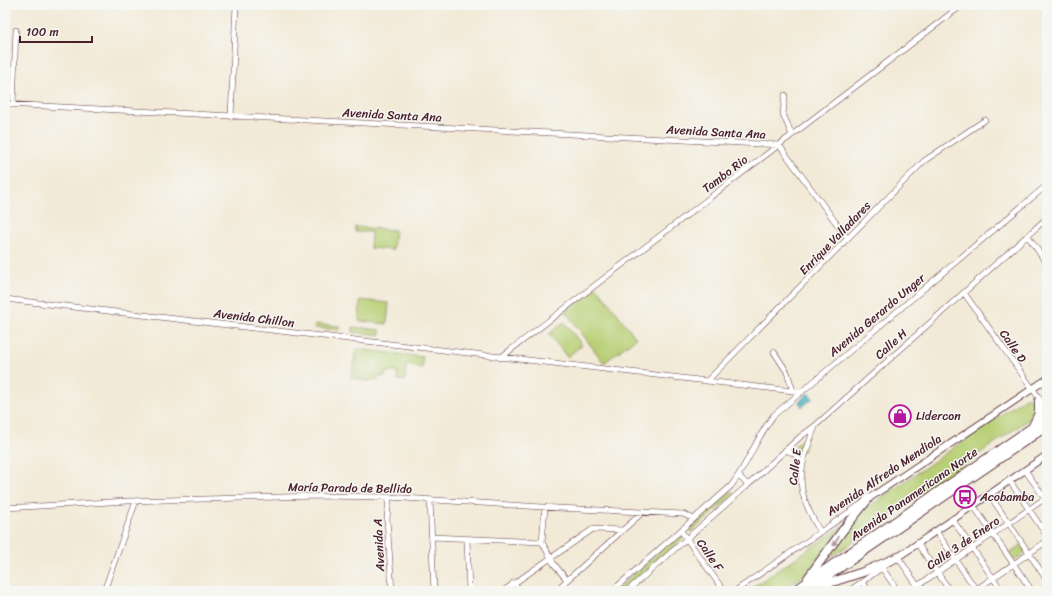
<svg xmlns="http://www.w3.org/2000/svg" width="1052" height="596" viewBox="0 0 1052 596" font-family="Sriracha,sans-serif">
<rect width="100%" height="100%" fill="#f6f6f2"/>
<filter id="ink" filterUnits="userSpaceOnUse"><feTurbulence type="fractalNoise" baseFrequency=".025" numOctaves="2"/><feDisplacementMap in="SourceGraphic" scale="8" xChannelSelector="R" yChannelSelector="G"/><feConvolveMatrix kernelMatrix="1 2 1 2 8 2 1 2 1" color-interpolation-filters="sRGB"/></filter>
<filter id="wash" filterUnits="userSpaceOnUse"><feTurbulence type="fractalNoise" baseFrequency=".012" numOctaves="4" result="noise"/><feDisplacementMap in="SourceGraphic" scale="16" xChannelSelector="R" yChannelSelector="G"/><feGaussianBlur stdDeviation="0.9" result="paint"/><feColorMatrix in="noise" values="0 0 0 0 0 0 0 0 0 0 0 0 0 0 0 0 0 1.4 0 .05"/><feComposite in="paint" operator="in"/></filter>
<g filter="url(#wash)">
<rect width="100%" height="100%" fill="#f2ead7"/>
<path fill="#b8cf74" stroke="#817750" d="M 355,227 L 395,230 L 393,250 L 370,248 L 371,232 L 355,232 Z
M 597,287 L 636,338 L 604,363 L 565,311 Z
M 360,300 L 389,303 L 387,324 L 359,321 Z
M 564,322 L 582,345 L 567,357 L 549,334 Z
M 315,324 L 340,326 L 340,330 L 314,328 Z
M 353,327 L 380,330 L 380,335 L 353,332 Z
M 356,349 L 423,357 L 422,368 L 406,365 L 405,381 L 398,380 L 397,372 L 386,372 L 385,376 L 380,376 C 374,386 360,379 351,378 Z
M 1047,384 L 1047,399 L 1043,396 L 1040,389 Z
M 1028,396 L 1034,406 L 1032,417 L 827,560 L 858,514 Z
M 808,433 L 803,451 L 799,451 L 795,446 Z
M 731,491 L 734,494 L 691,532 L 688,529 Z
M 844,525 L 806,574 L 780,591 L 747,591 Z
M 681,533 L 684,537 L 623,591 L 615,591 Z
M 1021,545 L 1026,552 L 1013,562 L 1008,555 Z"/>
<path fill="#43b0c0" stroke="#466876" d="M 808,393 L 813,398 L 802,407 L 799,402 Z"/>
</g>
<g filter="url(#ink)">
<g fill="none" stroke-linecap="round" stroke-linejoin="round">
<g stroke="#633d45" stroke-width="6">
<path id="minor" d="M 785,95 L 783,114 L 792,135
M 5,104 L 779,145 L 845,235
M 13,105 L 16,30
M 231,117 L 236,5
M 1028,236 L 1047,264
M 964,293 L 1047,409
M 5,299 L 802,392
M 774,352 L 787,372 L 793,391
M 500,358 L 962,5
M 707,381 L 924,161 L 985,120
M 815,427 C 807,447 797,473 803,494 C 806,508 814,520 820,532
M 785,450 C 794,453 798,456 803,464
M 1025,470 L 1046,500
M 739,476 L 748,485
M 1009,480 L 1047,536
M 989,494 L 1047,580
M 389,497 L 387,519 L 392,591
M 430,500 L 434,591
M 973,505 L 1032,591
M 545,507 L 542,542 L 554,564 L 567,580
M 5,508 L 128,501 L 321,496 L 389,497 L 558,508 L 683,514 L 694,519
M 952,519 L 1002,591
M 681,531 L 724,591
M 936,531 L 977,591
M 432,537 L 542,542
M 467,539 L 469,591
M 917,543 L 950,591
M 896,558 L 898,557 L 921,591
M 882,568 L 898,591
M 862,582 L 869,591
M 513,583 L 522,591
M 104,591 L 136,501
M 503,591 L 593,529 L 623,530
M 555,591 L 643,512
M 612,591 L 731,486 C 748,464 757,436 774,415 L 1047,185
M 627,591 L 748,485 L 800,437 L 815,426 L 1047,218
M 735,591 L 861,504
M 849,591 L 886,565
M 910,591 L 1047,497
M 974,591 L 1047,541"/>
</g>
<g stroke="#633d45" stroke-width="8">
<path id="tertiary" d="M 868,499 L 1047,379
M 898,557 L 1047,455"/>
</g>
<g stroke="#633d45" stroke-width="10">
<path id="trunk" d="M 1033,426 L 1039,413 L 1039,401
M 808,578 L 843,530 L 868,499
M 817,587 L 863,572 L 898,557
M 794,591 L 1047,417
M 806,591 L 1047,426"/>
</g>
<use href="#minor" stroke="#fff" stroke-width="5"/>
<use href="#tertiary" stroke="#fff" stroke-width="6"/>
<use href="#trunk" stroke="#fff" stroke-width="8"/>
</g>
<defs><path id="oneway-solid" d="M-6-.8H1V-3.2L6.5 0L1 3.2V.8H-6Z"/></defs>
<use fill="#ae9aa0" href="#oneway-solid" transform="translate(836 541) rotate(123)"/>
</g>
<defs>
<g id="shop-ring" transform="scale(1.15)"><circle r="9.5" fill="#f6f6f2" stroke="#b5179e" stroke-width="1.5"/><path d="M-5-2.5h2.3a2.7 3.5 0 0 1 5.4 0H5L5.5 6h-11ZM-1.5-2.5h3a1.5 2.3 0 0 0-3 0Z" fill="#b5179e"/></g>
<g id="bus-ring" transform="scale(1.15)"><circle r="9.5" fill="#f6f6f2" stroke="#b5179e" stroke-width="1.5"/><path d="M-5-6H5V4H4V6H2V4H-2V6H-4V4H-5ZM-3.5-4V0h7V-4ZM-3.5 1.2v1.5H-2V1.2ZM2 1.2v1.5H3.5V1.2Z" fill="#b5179e"/></g>
</defs>
<g fill-rule="evenodd">
<use href="#shop-ring" x="900" y="416"/>
<use href="#bus-ring" x="965" y="497"/>
</g>
<g text-anchor="middle" dominant-baseline="central" stroke-width="3" stroke-linejoin="round" paint-order="stroke">
<g font-size="12" fill="#4a1f2b" stroke="#f6f6f2">
<text transform="translate(392 115) rotate(3)">Avenida Santa Ana</text>
<text transform="translate(716 132) rotate(3)">Avenida Santa Ana</text>
<text transform="translate(725 174) rotate(-37)">Tambo Rio</text>
<text transform="translate(835 238) rotate(-46)">Enrique Valladares</text>
<text transform="translate(877 315) rotate(-40)">Avenida Gerardo Unger</text>
<text transform="translate(254 318) rotate(7)">Avenida Chillon</text>
<text transform="translate(891 344) rotate(-42)">Calle H</text>
<text transform="translate(1013 346) rotate(55)">Calle D</text>
<text transform="translate(795 467) rotate(-83)">Calle E</text>
<text transform="translate(884 475) rotate(-34)">Avenida Alfredo Mendiola</text>
<text transform="translate(350 488) rotate(1)">María Parado de Bellido</text>
<text transform="translate(914 494) rotate(-35)">Avenida Panamericana Norte</text>
<text transform="translate(963 543) rotate(-34)">Calle 3 de Enero</text>
<text transform="translate(379 545) rotate(-93)">Avenida A</text>
<text transform="translate(710 555) rotate(55)">Calle F</text>
</g>
<g font-size="12" fill="#4a1f2b" stroke="#f6f6f2" text-anchor="start">
<text x="916" y="416">Lidercon</text>
<text x="980" y="497">Acobamba</text>
</g>
</g>
<rect width="1052" height="596" fill="none" stroke="#f6f6f2" stroke-width="20"/>
<path d="M20 36v6h72v-6" fill="none" stroke="#4a1f2b" stroke-width="2"/>
<text x="26" y="36" font-size="12" fill="#4a1f2b" stroke="#f6f6f2" stroke-width="3" paint-order="stroke">100 m</text>
</svg>
